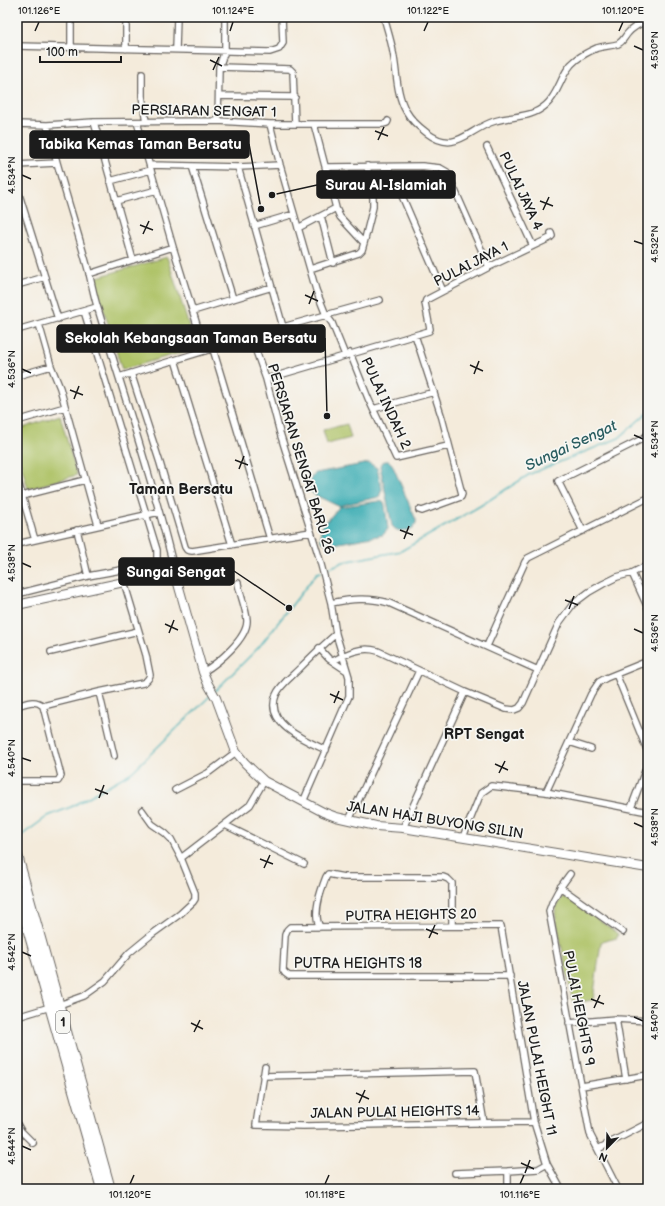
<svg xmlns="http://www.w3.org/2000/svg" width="665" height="1206" viewBox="0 0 665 1206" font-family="'Balsamiq Sans',sans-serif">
<rect width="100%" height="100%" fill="#f6f6f2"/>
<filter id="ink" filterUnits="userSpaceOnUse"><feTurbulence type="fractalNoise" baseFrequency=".025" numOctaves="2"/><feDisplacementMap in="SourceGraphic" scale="8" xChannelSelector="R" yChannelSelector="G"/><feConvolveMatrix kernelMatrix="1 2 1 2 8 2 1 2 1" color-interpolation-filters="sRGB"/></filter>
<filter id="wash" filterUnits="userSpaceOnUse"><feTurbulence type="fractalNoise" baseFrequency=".012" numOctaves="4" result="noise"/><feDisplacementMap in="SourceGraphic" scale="16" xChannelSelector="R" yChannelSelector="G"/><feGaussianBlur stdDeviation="0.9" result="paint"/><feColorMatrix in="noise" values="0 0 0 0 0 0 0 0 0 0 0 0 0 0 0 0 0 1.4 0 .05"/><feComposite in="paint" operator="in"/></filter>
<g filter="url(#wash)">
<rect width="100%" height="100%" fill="#f4ebdb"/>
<path fill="#afc368" stroke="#667042" d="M 167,257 L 196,348 L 122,370 L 94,278 Z
M 60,415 L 77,475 L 28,489 L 17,450 L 17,430 Z
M 347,424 L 351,438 L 327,444 L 323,430 Z
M 562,897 L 568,897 L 618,934 L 617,938 L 601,942 L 593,1000 L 573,1003 L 555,914 L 556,906 Z"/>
<path fill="#3cadb4" stroke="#2c6468" d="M 385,461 L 389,461 L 392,464 L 416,520 L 416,523 L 412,529 C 404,531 398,533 392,526 L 380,466 L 381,463 Z
M 369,463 L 377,468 L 382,489 L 379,497 L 338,506 L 313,494 C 307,487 309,477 316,473 Z
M 379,501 L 383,502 L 385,505 L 388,529 L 383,535 L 328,545 L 321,541 L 321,528 L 339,507 Z"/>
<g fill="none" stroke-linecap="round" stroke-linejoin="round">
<path stroke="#3cadb4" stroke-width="1.5" d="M 325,570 L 343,562 L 401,551 L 480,506 L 530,474 L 619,438 L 648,412
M 215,691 L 259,647 L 317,573 L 321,572
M 22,835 L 48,816 L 71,807 L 132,772 L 211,695"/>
</g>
</g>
<g filter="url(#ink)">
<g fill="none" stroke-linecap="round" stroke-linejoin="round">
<g stroke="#68645f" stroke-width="8">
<path id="street" d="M 384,17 C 387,29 391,40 393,52 C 397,71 396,94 406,111 C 411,120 419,127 427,133 C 456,155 468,129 495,121 C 514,115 530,119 546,105 C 560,93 561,71 576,60 C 582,55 590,51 597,48 C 604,46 611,46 618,44 C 624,41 624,37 628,33 C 633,27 641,23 648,20
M 17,46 L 270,52 L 279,49 L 283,43 L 282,17
M 71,48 L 71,17
M 126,49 L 126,17
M 176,49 L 177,17
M 219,67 L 290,69 L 293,72 L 295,124
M 142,74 L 142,96 L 146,122
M 219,96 L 295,97
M 218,121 L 219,67 L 225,51 L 225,17
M 94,122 L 133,260
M 137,122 L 173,247 L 205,351
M 17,124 L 47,125 L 94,122 L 218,121 L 270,124 L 384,124 L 387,123 L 388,121
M 270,124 L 280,165 L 316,290 L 326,315 L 332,323 L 345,355
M 47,125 C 59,175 76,224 89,273 C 92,285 94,297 98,309 C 124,396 154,484 175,573
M 487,147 L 533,246
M 17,165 L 56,163
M 150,165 L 238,167 L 280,165
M 192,166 L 233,299
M 238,167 L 283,327
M 326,167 L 422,166 L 440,168 L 447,172 L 489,267
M 421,175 L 399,186 L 399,189 L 443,291
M 110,181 L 151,170
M 17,188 L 58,319
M 116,201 L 157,190
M 321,216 L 333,263
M 254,226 L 294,214
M 298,228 L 336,208
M 364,243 L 373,207 L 373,198 L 367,166
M 310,269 L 359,253 L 362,250 L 364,243 L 340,217 L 336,208 L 314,124
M 89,274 L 173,247
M 17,285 L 45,277
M 193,311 L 272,287
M 39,324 L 51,366 L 60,388 L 98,525
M 17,330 L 97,307
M 415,335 L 442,418 L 462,494 L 461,497 L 458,498 L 422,511 L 419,510
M 251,337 L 266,379 L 280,433 L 319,557 L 331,603 L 336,634 L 349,677 L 349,696 L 303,802
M 213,349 L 270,539
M 350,353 L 368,398 L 396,458 L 448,446
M 175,360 L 232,545
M 131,373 L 160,463 L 185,547 L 187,550 L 192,551 L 311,532
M 17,376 L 51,366
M 119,377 L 283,327 L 380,300
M 266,379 L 429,331 L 430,329 L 425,303 L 426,300 L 489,267 L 550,238 L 552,236 L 551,233
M 373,409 L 434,392
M 17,421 L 65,407
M 17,478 L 35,540
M 22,496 L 85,480
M 77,530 L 88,576
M 583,531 L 558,481 L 644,438 L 648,434
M 17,544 L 159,512
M 632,573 L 648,608
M 17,594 L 88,576 L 148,565 L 154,563 L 157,560 L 157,550 L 84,311
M 331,603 C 351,599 369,597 389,603 L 538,670
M 487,646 L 525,562 L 528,558 L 648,498
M 319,648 L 329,659 L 347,671
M 51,652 L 138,631
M 333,661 C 348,653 361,646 378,651 L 465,692 L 506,709 L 514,710 L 519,708 L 523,703 L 559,623 L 573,604 L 589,592 L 603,584 L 617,577 L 632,573 L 648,565
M 203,672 C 218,663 248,638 247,620 C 246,608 240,595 238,583
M 616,674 L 648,752
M 99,692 L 114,756
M 17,706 C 27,703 35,699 43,706
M 569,742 L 591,749
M 326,750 C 306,741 264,724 276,695 C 280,685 291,677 298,670 C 311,657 323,645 336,634
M 17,781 L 58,781 L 61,776 L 43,706 L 99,692 L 143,683 C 147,681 149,679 150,675 L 146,655 L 124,582
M 175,790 L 208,773 L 236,752
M 546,792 L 591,694 L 599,682 L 606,678 L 648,661
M 631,808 L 648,763
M 142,810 L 152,824 L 165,833 L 171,839 L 181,858 L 250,805 L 264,781
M 349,820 L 419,671
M 225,825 L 304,864
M 403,828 L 465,692
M 463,837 L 481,793 L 491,786 L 546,792 L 648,812
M 570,874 C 561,886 553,897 549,911 L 590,1134 L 618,1189
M 560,887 L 623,932
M 320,927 C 312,914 321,890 326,877 L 328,874 L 344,877 L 443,877 L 448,879 L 452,883 L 452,926
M 510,976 L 289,976 L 285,973 L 283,970 L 285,935 L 287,930 L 290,927 L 501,926 L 534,1122 L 547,1164 L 561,1189
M 59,1005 L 84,996 L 105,981 L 129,953 L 151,935 L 180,914 L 193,902 L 195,899 L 195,893 L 181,858
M 17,1017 L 50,1007
M 616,1019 L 626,1079
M 569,1023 L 616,1019 L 648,1021
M 265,1067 L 256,1125 L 303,1126 L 534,1122
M 263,1076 L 475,1071 L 484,1123
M 582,1086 L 648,1075
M 17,1124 L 21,1131 L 33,1143
M 598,1149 L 648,1123
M 455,1173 L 508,1171
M 508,1189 L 508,1171 L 538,1169 L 547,1164"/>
</g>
<g stroke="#68645f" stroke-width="10">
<path id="secondary" d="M 17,605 L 124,582 L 175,573 L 203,672 L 208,684 L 216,698 L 236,752 L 245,763 L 264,781 L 323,812 L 336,817 L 376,826 L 403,828 L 648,868"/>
</g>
<g stroke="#68645f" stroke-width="12">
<path id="highway" d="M 17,856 L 110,1189
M 17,890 L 102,1189"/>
</g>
<use href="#street" stroke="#fff" stroke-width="5.5"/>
<use href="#secondary" stroke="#fff" stroke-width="8"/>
<use href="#highway" stroke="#fff" stroke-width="10"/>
</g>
</g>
<path fill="none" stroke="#1c1c1c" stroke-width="1.5" d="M 35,31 L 39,22M 230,31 L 233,22M 424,31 L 428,22M 619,31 L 623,22M 634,46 L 643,50M 210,60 L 222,66M 213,70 L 219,57M 375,131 L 388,136M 378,140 L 384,127M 22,175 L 31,179M 540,201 L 553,206M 543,210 L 549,197M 140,225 L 153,230M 143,234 L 149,221M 634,241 L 643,244M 305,295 L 318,301M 309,304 L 314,291M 470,365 L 483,371M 22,369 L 31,373M 474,374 L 479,361M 70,390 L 83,395M 74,399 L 79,386M 634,435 L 643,439M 235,460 L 248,465M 239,469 L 244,456M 400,530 L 413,535M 404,539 L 409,526M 22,563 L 31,567M 565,600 L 578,605M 569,609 L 574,596M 165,624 L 178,630M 634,629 L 643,633M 169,633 L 174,620M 330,694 L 343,700M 334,703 L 339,691M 22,758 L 31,761M 495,764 L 508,770M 499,773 L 505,761M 95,789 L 108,794M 99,798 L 104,785M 634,823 L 643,827M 260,859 L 273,864M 264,868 L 270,855M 426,929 L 438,934M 429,938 L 435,925M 22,952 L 31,956M 591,999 L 604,1004M 594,1008 L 600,995M 634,1017 L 643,1021M 191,1023 L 203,1029M 194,1032 L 200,1020M 356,1093 L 369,1099M 359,1103 L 365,1090M 22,1146 L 31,1150M 521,1163 L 534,1169M 525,1173 L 530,1160M 130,1184 L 134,1175M 325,1184 L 329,1175M 520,1184 L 524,1175"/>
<g text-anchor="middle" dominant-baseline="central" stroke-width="3.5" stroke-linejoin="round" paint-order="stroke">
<rect fill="#f6f6f2" stroke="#5d5d5c" stroke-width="1" x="56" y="1011" width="14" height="22" rx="3"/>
<g font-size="13" font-weight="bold" fill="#1c1c1c">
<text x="63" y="1022">1</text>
</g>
<g font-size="14" fill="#1c1c1c" stroke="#f6f6f2">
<text transform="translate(204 111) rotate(1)">PERSIARAN SENGAT 1</text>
<text transform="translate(521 191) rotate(65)">PULAI JAYA 4</text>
<text transform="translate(471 264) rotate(-27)">PULAI JAYA 1</text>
<text transform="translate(386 403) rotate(65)">PULAI INDAH 2</text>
<text transform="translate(301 459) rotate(73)">PERSIARAN SENGAT BARU 26</text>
<text transform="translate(435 820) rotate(9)">JALAN HAJI BUYONG SILIN</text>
<text transform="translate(411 915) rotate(-1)">PUTRA HEIGHTS 20</text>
<text x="358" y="963">PUTRA HEIGHTS 18</text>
<text transform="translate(579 1008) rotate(79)">PULAI HEIGHTS 9</text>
<text transform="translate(537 1058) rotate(79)">JALAN PULAI HEIGHT 11</text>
<text transform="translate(395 1112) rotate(-1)">JALAN PULAI HEIGHTS 14</text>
</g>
<g font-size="15" font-style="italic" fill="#2a5d60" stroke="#f6f6f2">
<text transform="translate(571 446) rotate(-25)">Sungai Sengat</text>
</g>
<g font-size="15" font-weight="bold" fill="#1c1c1c" stroke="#f6f6f2">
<text x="181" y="489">Taman Bersatu</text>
<text x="484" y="734">RPT Sengat</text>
</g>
</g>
<path fill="none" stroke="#1c1c1c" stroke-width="1.5" d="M261 209L249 144M272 195L317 185M327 416L325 338M289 608L234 571"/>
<g fill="#1c1c1c" stroke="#f6f6f2" stroke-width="1.5">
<circle cx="261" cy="209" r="4"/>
<circle cx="272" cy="195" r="4"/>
<circle cx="327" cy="416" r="4"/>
<circle cx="289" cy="608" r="4"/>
</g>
<g fill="#1c1c1c" stroke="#1c1c1c" stroke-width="1.5">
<rect x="30" y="131" width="219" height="27" rx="4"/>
<rect x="317" y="171" width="138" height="27" rx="4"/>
<rect x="57" y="325" width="268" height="27" rx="4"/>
<rect x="119" y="558" width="115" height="27" rx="4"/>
</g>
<g font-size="15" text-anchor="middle" font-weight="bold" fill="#fff">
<text x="140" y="149">Tabika Kemas Taman Bersatu</text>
<text x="386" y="190">Surau Al-Islamiah</text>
<text x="191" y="343">Sekolah Kebangsaan Taman Bersatu</text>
<text x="176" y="577">Sungai Sengat</text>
</g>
<rect width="665" height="1206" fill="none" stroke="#f6f6f2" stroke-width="44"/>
<g transform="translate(607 1148) rotate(203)" stroke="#f6f6f2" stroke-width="3" paint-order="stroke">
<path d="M0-3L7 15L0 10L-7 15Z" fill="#1c1c1c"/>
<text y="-6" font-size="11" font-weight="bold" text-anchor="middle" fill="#1c1c1c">N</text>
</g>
<path d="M40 56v6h81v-6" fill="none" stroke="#1c1c1c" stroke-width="2"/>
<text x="46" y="56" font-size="12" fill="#1c1c1c" stroke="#f6f6f2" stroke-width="3" paint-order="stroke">100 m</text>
<rect x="22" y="22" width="621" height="1162" fill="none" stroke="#1c1c1c" stroke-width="1.5"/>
<g font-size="10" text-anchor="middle" fill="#1c1c1c">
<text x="39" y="14">101.126°E</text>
<text x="233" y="14">101.124°E</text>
<text x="428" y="14">101.122°E</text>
<text x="623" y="14">101.120°E</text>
<text transform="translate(654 50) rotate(-90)" y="4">4.530°N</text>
<text transform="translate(11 175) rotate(-90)" y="4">4.534°N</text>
<text transform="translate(654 244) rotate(-90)" y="4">4.532°N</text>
<text transform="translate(11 369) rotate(-90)" y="4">4.536°N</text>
<text transform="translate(654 439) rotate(-90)" y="4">4.534°N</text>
<text transform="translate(11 563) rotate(-90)" y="4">4.538°N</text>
<text transform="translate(654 633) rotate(-90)" y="4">4.536°N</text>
<text transform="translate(11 758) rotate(-90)" y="4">4.540°N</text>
<text transform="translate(654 827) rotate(-90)" y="4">4.538°N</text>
<text transform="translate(11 952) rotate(-90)" y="4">4.542°N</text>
<text transform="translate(654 1021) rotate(-90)" y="4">4.540°N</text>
<text transform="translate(11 1146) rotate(-90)" y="4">4.544°N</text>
<text x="130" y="1198">101.120°E</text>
<text x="325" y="1198">101.118°E</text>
<text x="520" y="1198">101.116°E</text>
</g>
</svg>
